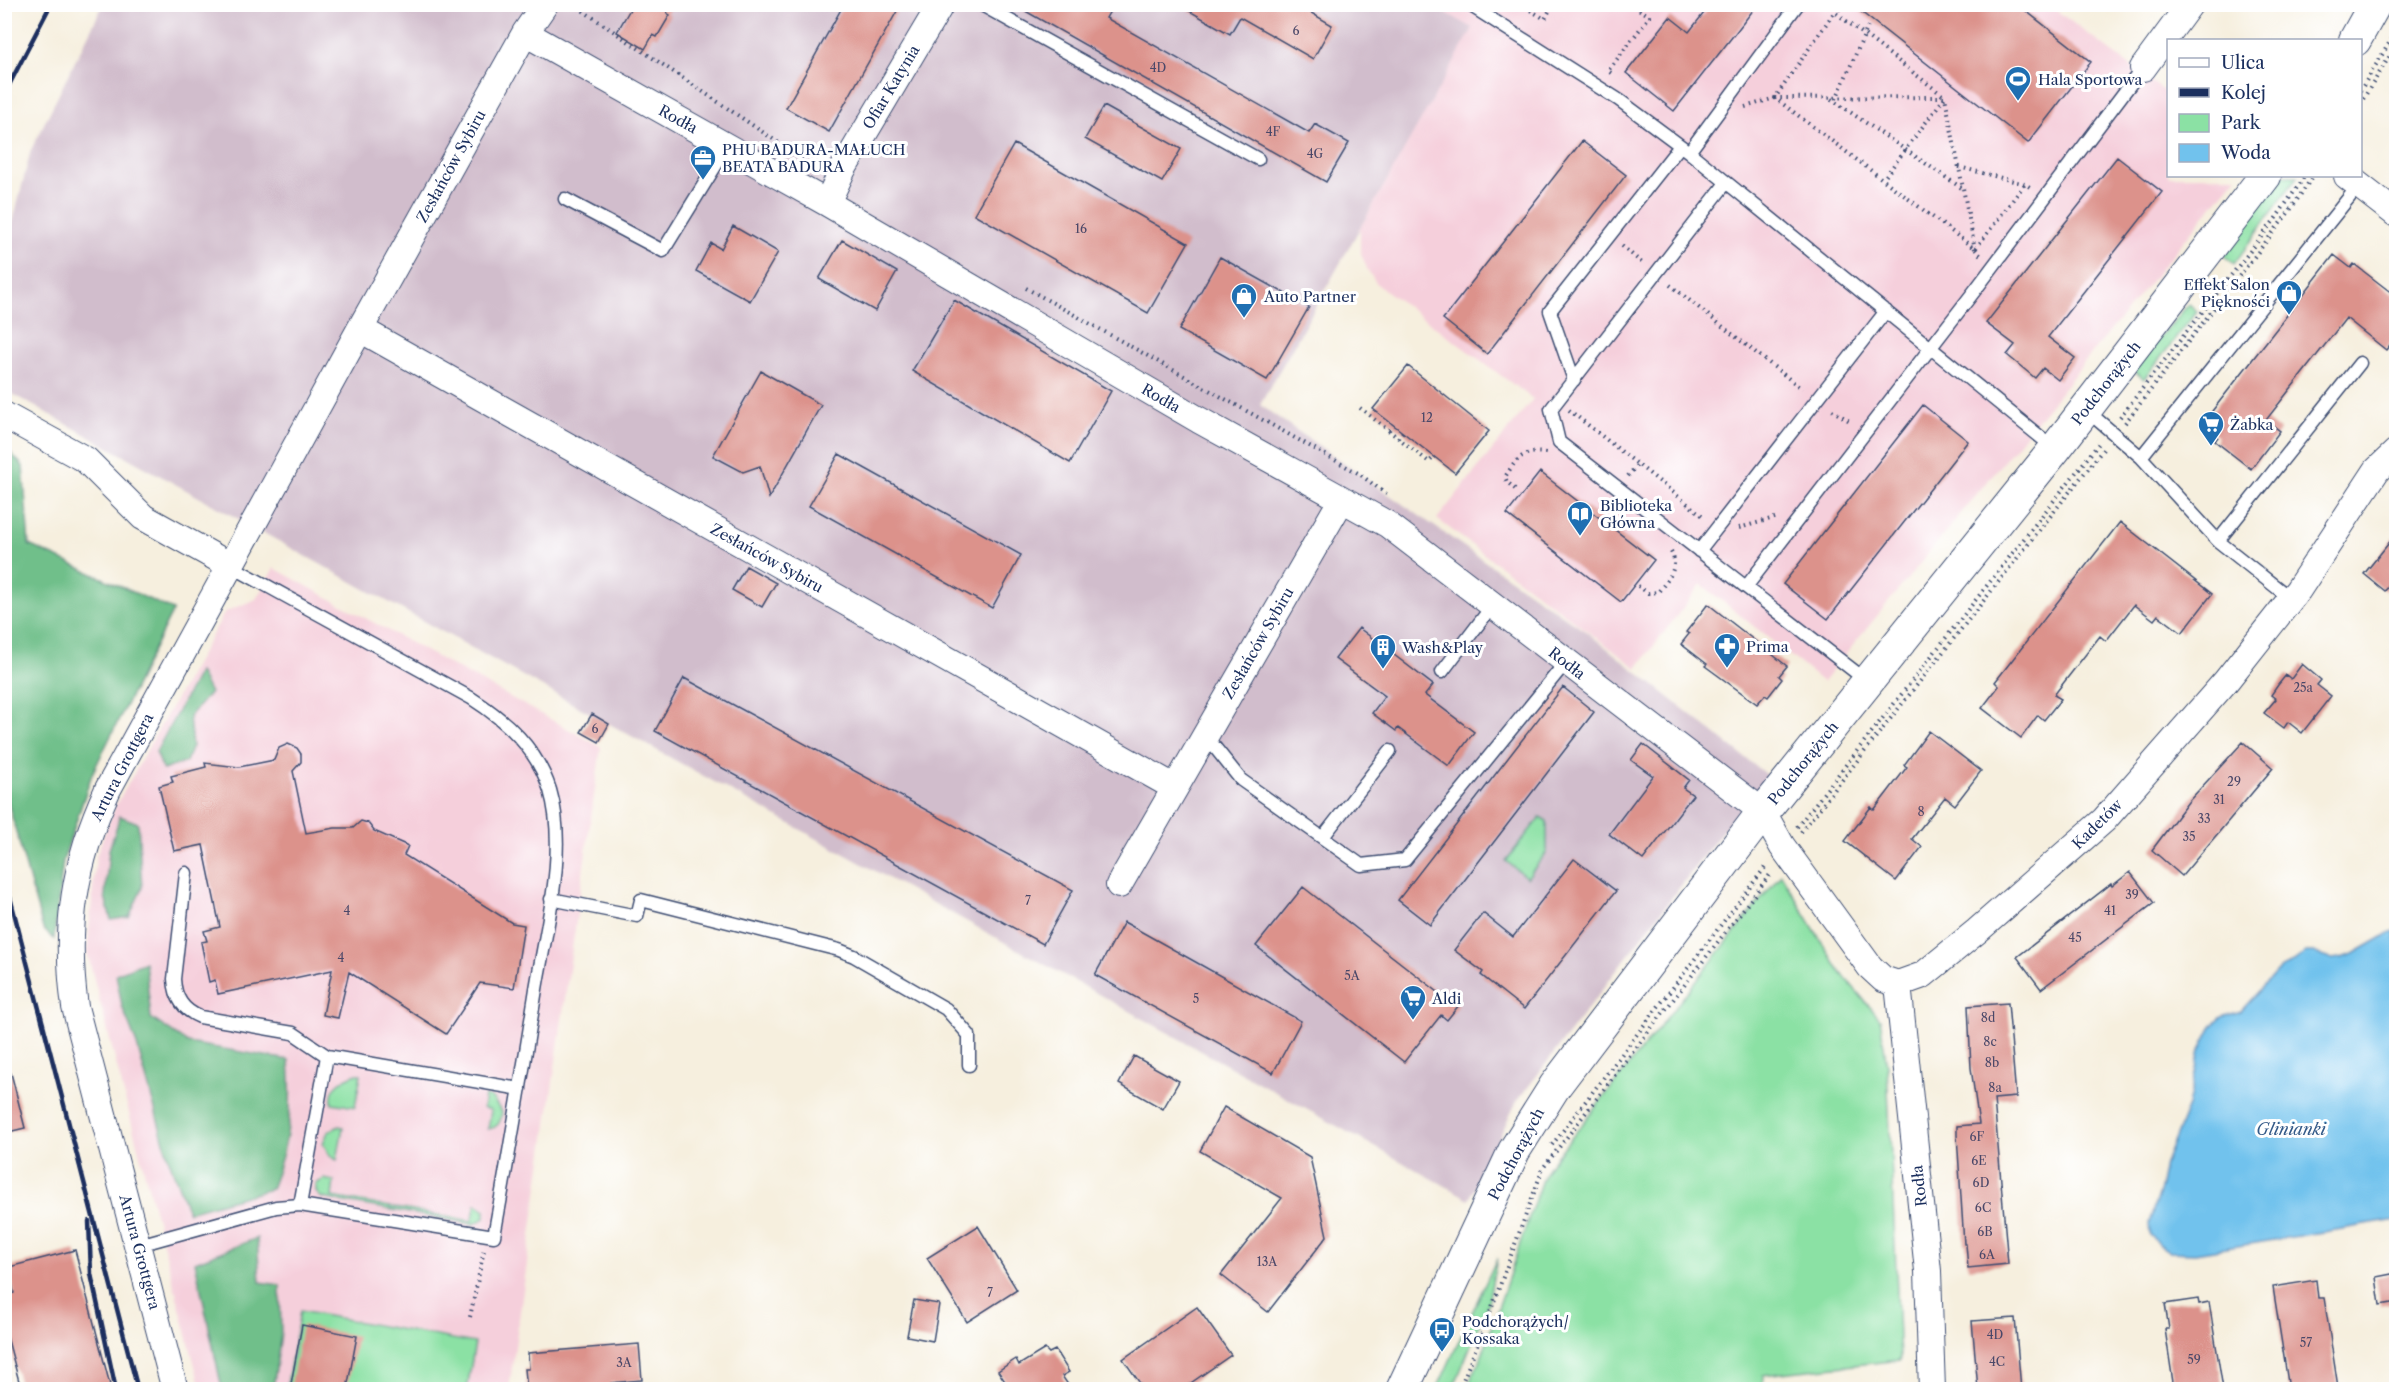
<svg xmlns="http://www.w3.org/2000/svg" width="2401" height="1394" viewBox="0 0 2401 1394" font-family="'Libre Caslon Text',serif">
<rect width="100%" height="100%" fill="#fff"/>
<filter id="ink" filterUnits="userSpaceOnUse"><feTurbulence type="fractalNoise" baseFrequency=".0167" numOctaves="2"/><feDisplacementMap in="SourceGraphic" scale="12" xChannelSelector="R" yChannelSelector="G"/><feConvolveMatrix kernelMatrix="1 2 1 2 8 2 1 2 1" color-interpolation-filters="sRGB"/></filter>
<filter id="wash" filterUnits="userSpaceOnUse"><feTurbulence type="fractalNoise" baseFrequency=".008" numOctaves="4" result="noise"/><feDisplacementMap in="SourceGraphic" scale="24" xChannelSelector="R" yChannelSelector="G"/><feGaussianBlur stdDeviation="1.35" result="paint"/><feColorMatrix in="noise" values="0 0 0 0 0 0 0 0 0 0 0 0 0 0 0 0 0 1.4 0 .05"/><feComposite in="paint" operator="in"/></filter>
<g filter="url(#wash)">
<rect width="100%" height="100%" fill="#f6efde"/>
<path fill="#f5cfdb" d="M 1432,5 L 2049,5 L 2168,94 L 2168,176 L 2237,176 L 1823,682 L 1701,584 L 1637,668 L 1437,519 L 1533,399 L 1378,285 L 1368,271 L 1360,251 L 1360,228 L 1472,28 Z
M 274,568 L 601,747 L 509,1389 L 201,1389 L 87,952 L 96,856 L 116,805 L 225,612 L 256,599 Z"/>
<path fill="#d1bdcc" d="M 1359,4 L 1377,7 L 1383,4 L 1432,5 L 1473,28 L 1260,405 L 1588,633 L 1769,777 L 1730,821 L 1516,1103 L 1469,1199 L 5,390 L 5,253 L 31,150 L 103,5 Z"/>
<path fill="#8be1a4" stroke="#538881" stroke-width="1.5" d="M 2278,176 L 2298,176 L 2234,264 L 2224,255 L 2244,231 L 2255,206 Z
M 2189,304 L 2197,311 L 2144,379 L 2129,367 L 2163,334 Z
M 1540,817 L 1547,821 L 1547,852 L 1527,878 L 1506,861 Z
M 1781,874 L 1838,969 L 1880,1019 L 1887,1066 L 1900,1360 L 1763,1375 L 1763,1389 L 1466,1389 L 1481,1358 L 1542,1179 L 1549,1166 Z
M 357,1074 L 361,1074 L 355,1107 L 332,1103 C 329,1086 343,1079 357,1074 Z
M 485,1095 L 493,1099 L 502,1112 C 501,1122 498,1128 488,1129 L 491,1110 L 483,1108 Z
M 339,1126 L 343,1127 L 337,1160 L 330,1156 L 323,1143 L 328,1132 Z
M 324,1179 L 334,1181 L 332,1197 L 472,1221 L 476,1204 L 485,1210 L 485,1218 L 474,1224 L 322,1198 C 316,1194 315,1191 316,1184 Z
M 1497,1258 L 1488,1303 L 1453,1389 L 1437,1389 Z
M 300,1311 L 475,1343 L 467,1389 L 286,1390 Z"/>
<path fill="#70bf8a" stroke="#467774" stroke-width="1.5" d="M 5,447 L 23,466 L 29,545 L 173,610 L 92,774 L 63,861 L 54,939 L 43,929 L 5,792 Z
M 199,672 L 210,693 L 189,717 L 192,746 L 186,762 L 163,770 L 156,752 Z
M 120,816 L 138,823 L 142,888 L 129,917 L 111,920 L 105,896 L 109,850 Z
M 145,962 L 151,1018 L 188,1043 L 289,1060 C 293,1110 289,1143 271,1189 L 188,1212 L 169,1160 L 137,1045 L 122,1006 L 116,974 Z
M 257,1238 L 260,1282 L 280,1285 L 281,1333 L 273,1389 L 222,1389 L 195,1262 Z"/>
<path fill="#71c2ed" stroke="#4678a6" stroke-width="1.5" d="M 2396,931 L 2396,1220 L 2195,1253 L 2170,1252 L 2159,1245 L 2150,1235 L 2149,1223 L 2161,1185 L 2165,1163 L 2188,1106 L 2200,1050 L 2212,1026 L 2222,1017 L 2241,1011 L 2279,969 L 2291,964 L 2306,953 L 2314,953 L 2331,959 L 2341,958 L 2353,954 L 2391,932 Z"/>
<g id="blocks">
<path fill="#dc928b" d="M 633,4 L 672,4 L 667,13 L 670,15 L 657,37 L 653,35 L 645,49 L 617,32 Z
M 844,4 L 901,4 L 829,132 L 786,108 Z
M 1013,4 L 1114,4 L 1106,18 L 1309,133 L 1315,124 L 1349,143 L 1326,182 Z
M 1177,4 L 1296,4 L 1332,25 L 1313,59 L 1240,17 L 1230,34 Z
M 1711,4 L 1758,4 L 1674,111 L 1626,73 L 1670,17 L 1689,32 Z
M 1851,4 L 2017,4 L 2091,62 L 2028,143 Z
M 1104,106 L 1181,149 L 1162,182 L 1085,139 Z
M 1582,141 L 1626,175 L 1487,354 L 1443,319 Z
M 1014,144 L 1188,243 L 1148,313 L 974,214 Z
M 2117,157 L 2162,192 L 2048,337 L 2075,358 L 2058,380 L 2043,368 L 2035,378 L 2007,355 L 2015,345 L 1986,323 Z
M 733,226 L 778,252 L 750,301 L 696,271 L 711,243 L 721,249 Z
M 842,240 L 897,272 L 875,311 L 819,279 Z
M 2334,255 L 2351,268 L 2354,264 L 2397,297 L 2397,336 L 2386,350 L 2346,318 L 2266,420 L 2280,431 L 2251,469 L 2215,441 L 2218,437 L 2202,424 Z
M 1220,257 L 1309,307 L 1267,380 L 1179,330 Z
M 954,300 L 1111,391 L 1070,463 L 912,371 Z
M 1408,366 L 1489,431 L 1455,473 L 1373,409 Z
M 761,371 L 821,405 L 769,498 L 760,466 L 743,472 L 713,456 Z
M 1923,405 L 1968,441 L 1828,619 L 1783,584 Z
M 839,454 L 1021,555 L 992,608 L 809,506 Z
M 1540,472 L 1654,560 L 1621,602 L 1507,514 Z
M 2120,522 L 2212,594 L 2182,633 L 2158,615 L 2154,620 L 2134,605 L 2106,641 L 2100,636 L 2054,695 L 2061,699 L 2044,720 L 2038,715 L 2021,738 L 1982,708 L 1999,686 L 1995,682 Z
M 2397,533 L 2397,575 L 2385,591 L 2364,574 Z
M 746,566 L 776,583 L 762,607 L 732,590 Z
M 1708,604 L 1787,666 L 1779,676 L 1782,679 L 1768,697 L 1765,695 L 1757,704 L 1705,666 L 1707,664 L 1681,644 L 1689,634 L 1686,632 Z
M 1359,628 L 1433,685 L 1425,695 L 1474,732 L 1449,766 L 1398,728 L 1396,731 L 1372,713 L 1385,696 L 1335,659 Z
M 2302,664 L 2321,680 L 2317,685 L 2331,696 L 2302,733 L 2288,722 L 2284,728 L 2264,713 L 2276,699 L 2271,695 L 2278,685 L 2286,675 L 2291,679 Z
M 684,678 L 1073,890 L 1043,944 L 655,731 Z
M 1563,687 L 1594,712 L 1430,925 L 1398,900 Z
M 592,714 L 609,724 L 599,742 L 581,732 Z
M 1929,731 L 1981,771 L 1955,805 L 1945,797 L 1912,839 L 1922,847 L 1896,881 L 1845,841 L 1871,807 L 1874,810 L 1907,767 L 1904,765 Z
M 2243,742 L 2273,768 L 2182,876 L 2152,850 L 2188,802 Z
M 288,744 L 297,748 L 301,754 L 301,762 L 293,771 L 306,833 L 335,828 L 353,828 L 361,821 L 368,823 L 374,831 L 408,846 L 404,855 L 512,923 L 524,925 L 514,988 L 480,983 L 446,1034 L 349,972 L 338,1018 L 323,1015 L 332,970 L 218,994 L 215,980 L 209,982 L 201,942 L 207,941 L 204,931 L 220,927 L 203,845 L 174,851 L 159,786 L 173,782 L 171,776 L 206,767 L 205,763 L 239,767 L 274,760 L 279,748 Z
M 1643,744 L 1689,780 L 1683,788 L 1693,795 L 1643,860 L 1609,834 L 1653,776 L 1631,760 Z
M 1574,859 L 1616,891 L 1524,1009 L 1481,975 L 1483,972 L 1454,950 L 1483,913 L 1513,937 Z
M 2130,872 L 2154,903 L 2041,989 L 2017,957 L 2111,884 L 2112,886 Z
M 1303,887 L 1442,995 L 1444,993 L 1459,1005 L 1447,1020 L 1441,1015 L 1404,1062 L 1256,946 Z
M 1124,922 L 1301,1021 L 1273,1073 L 1095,975 Z
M 2008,1003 L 2016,1097 L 1994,1099 L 2008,1264 L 1968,1268 L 1966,1244 L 1964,1244 L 1957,1135 L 1957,1126 L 1979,1124 L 1971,1068 L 1968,1006 Z
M 1134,1056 L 1179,1081 L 1163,1109 L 1119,1084 Z
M 11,1073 L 25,1128 L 4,1133 L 4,1074 Z
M 1224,1107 L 1310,1157 L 1327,1236 L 1268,1312 L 1221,1275 L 1282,1198 L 1200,1151 Z
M 978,1226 L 1017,1290 L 967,1322 L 927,1258 Z
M 75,1250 L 111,1389 L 21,1389 L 4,1325 L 4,1296 L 14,1293 L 9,1267 Z
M 2397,1273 L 2397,1302 L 2380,1305 L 2376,1277 Z
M 2316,1280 L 2318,1298 L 2324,1298 L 2338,1387 L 2332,1387 L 2333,1389 L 2289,1389 L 2273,1287 Z
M 2198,1299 L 2199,1304 L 2209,1302 L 2223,1389 L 2174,1389 L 2165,1329 L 2169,1329 L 2165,1304 Z
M 914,1300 L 939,1304 L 933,1341 L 907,1336 Z
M 1197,1307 L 1231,1355 L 1182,1389 L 1144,1389 L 1123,1359 Z
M 2015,1318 L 2021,1389 L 1978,1389 L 1972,1321 Z
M 302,1325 L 357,1336 L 347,1389 L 290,1389 Z
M 639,1344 L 642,1380 L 611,1383 L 611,1387 L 527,1389 L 525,1369 L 529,1369 L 528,1353 Z
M 1045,1349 L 1049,1353 L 1055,1350 L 1069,1372 L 1062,1376 L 1071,1389 L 1010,1389 L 998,1371 L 1016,1359 L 1019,1365 Z"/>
</g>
</g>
<g filter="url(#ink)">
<use href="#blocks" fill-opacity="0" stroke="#3c4c71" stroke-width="1.5"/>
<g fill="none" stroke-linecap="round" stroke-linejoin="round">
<g stroke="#3c4c71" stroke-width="15">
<path id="service" d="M 980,4 L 1258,159
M 1468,4 L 1619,100 L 1689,152 L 2054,448
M 1689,152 L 1798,4
M 1726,183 L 1551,409 L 1559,442 L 1867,681
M 565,199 L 663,251 L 727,147
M 1574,380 L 1550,311 L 1680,146
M 2086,410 L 2141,457 L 2218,541 L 2291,599
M 2141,457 L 2359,185
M 2218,541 L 2360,363
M 1699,551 L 1886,311
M 1746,587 L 1976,289 L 2138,74
M 1442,672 L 1493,605
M 1205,735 L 1241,780 L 1361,865 L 1405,860 L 1566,662
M 1323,837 L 1390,751
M 186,873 L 174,979 C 175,998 183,1010 200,1017 L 293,1033 L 327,1056 L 520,1089
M 551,899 L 637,916 L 641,900 L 839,950 L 854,956 L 946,1009 L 969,1035 L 969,1065
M 300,1205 L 327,1056
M 139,1245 L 276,1207 L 300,1205 L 494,1236 C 509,1154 523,1071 536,989 C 546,928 568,850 550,790 C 537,749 507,721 471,698 L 231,566"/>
</g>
<g stroke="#3c4c71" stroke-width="28">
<path id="minor" d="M 525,33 L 827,203 L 1199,420 L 1387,524 L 1763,812 L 1782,846 L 1870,967 L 1883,979 L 1898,984 L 1923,975 L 1977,931 L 2104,820 L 2226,681 L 2298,590 L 2377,470 L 2396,452
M 2143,68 L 2190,4
M 2347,176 L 2396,214
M 827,203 L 843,169 L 941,4
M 360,329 L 1174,787
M 4,415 L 86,460 L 143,517 L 231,566
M 1119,885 L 1342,499
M 1898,984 L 1928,1271 L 1932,1390
M 175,1390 L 75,1007 C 64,927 74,862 108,789 L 360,329 L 525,33 L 545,4"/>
</g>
<g stroke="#3c4c71" stroke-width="34">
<path id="tertiary" d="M 2355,40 L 2375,4
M 1402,1390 L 1514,1151 L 1555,1086 L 1763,812 L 2055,449 L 2265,176"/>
</g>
<path stroke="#3c4c71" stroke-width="4" stroke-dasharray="1.5 4.5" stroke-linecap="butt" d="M 573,4 L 804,160
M 1520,4 L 1545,19 L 1553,4
M 1843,4 L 1836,13 L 1945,97 L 1884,178
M 1611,73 L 1608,71 L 1650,16 L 1630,4
M 2360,91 L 2396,32
M 1831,99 L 1963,189
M 1836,99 L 1869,24
M 2360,104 L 2396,46
M 1745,107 L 1775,98 L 1835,11
M 1959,167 L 2025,184 L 2033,189
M 1622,246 L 1642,263
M 1976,248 L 2025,184
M 1975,249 L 1945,97 L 1775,98 L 1975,249 L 1981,256
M 1670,285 L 1802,389
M 1026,288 L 1358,473 L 1389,496
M 1360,408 L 1429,462 L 1434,457
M 1569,410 L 1703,516
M 1832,410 L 1851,422
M 2120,417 L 2276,218 L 2305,176
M 2125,423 L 2289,212 L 2313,176
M 1389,430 L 1393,425
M 1398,438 L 1405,429
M 1628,476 L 1638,464
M 1515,489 L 1507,482 L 1505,477 C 1517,458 1523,450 1546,453
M 1739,528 L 1778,517
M 1638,586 L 1648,593 L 1658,592 C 1667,581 1680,567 1671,552
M 1797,827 L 2100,442
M 1801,832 L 2105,447
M 1552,1145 L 1767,865
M 470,1317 L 484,1250
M 1459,1390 L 1488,1318 L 1543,1168 L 1772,872"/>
<use href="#service" stroke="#fff" stroke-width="12"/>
<use href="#minor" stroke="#fff" stroke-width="26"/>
<use href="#tertiary" stroke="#fff" stroke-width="32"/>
<path stroke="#1b2f5e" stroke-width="4.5" d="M 4,99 L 9,85 L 51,4
M 4,874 L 138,1390
M 89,1221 L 91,1274 L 116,1390"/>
</g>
</g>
<defs>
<g id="stadium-pin" transform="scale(1.35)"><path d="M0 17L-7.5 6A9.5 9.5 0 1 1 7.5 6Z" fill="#1f6fb2" stroke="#fff"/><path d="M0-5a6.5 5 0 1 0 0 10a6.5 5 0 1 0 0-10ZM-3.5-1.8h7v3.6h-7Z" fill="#fff"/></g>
<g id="office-pin" transform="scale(1.35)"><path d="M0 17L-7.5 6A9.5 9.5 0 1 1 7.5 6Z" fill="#1f6fb2" stroke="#fff"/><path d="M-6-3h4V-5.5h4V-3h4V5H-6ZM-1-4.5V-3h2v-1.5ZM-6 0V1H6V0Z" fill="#fff"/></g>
<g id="shop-pin" transform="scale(1.35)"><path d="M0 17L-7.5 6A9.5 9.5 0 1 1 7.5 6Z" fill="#1f6fb2" stroke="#fff"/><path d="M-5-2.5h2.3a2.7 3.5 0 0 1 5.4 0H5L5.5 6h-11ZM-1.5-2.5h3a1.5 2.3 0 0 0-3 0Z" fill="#fff"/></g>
<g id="supermarket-pin" transform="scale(1.35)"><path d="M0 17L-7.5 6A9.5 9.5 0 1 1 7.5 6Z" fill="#1f6fb2" stroke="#fff"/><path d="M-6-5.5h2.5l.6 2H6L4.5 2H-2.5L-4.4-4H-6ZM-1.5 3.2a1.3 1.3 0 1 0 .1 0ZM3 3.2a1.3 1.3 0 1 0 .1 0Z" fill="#fff"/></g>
<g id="library-pin" transform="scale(1.35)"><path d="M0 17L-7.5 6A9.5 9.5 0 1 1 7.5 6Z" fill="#1f6fb2" stroke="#fff"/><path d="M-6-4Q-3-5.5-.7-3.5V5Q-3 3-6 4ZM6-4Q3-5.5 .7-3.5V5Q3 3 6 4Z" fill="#fff"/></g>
<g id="pharmacy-pin" transform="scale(1.35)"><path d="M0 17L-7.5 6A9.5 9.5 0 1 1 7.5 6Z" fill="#1f6fb2" stroke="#fff"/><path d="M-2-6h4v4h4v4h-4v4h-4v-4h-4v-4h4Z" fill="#fff"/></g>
<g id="building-pin" transform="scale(1.35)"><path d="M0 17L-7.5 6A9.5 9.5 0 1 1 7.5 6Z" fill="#1f6fb2" stroke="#fff"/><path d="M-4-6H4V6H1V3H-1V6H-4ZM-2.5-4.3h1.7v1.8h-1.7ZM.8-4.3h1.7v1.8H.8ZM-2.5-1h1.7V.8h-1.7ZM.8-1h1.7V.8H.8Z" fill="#fff"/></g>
<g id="bus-pin" transform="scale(1.35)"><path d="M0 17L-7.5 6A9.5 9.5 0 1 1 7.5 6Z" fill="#1f6fb2" stroke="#fff"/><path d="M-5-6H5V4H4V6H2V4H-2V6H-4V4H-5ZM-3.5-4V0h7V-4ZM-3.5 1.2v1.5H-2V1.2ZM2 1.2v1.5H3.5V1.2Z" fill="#fff"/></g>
</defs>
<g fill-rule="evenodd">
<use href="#stadium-pin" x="2018" y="79"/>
<use href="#office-pin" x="703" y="158"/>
<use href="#shop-pin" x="2289" y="293"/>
<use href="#shop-pin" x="1244" y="296"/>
<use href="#supermarket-pin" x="2211" y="424"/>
<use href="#library-pin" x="1580" y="514"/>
<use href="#pharmacy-pin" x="1727" y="646"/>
<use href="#building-pin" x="1383" y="647"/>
<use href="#supermarket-pin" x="1413" y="998"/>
<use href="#bus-pin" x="1442" y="1330"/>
</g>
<g text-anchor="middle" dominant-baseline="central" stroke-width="6" stroke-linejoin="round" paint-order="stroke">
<g font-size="12" fill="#4b4869">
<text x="1296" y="30">6</text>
<text x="1158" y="67">4D</text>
<text x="1273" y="131">4F</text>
<text x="1315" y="153">4G</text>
<text x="1081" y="228">16</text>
<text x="1427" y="417">12</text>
<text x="2303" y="687">25a</text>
<text x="595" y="728">6</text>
<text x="2234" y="781">29</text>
<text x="2219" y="799">31</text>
<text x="1921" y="811">8</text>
<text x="2204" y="818">33</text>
<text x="2189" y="836">35</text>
<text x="2132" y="894">39</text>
<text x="1028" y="900">7</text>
<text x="347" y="910">4</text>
<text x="2110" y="910">41</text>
<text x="2075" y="937">45</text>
<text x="341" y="957">4</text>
<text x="1352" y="975">5A</text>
<text x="1196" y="998">5</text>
<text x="1988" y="1017">8d</text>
<text x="1990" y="1041">8c</text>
<text x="1992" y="1062">8b</text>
<text x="1995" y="1087">8a</text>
<text x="1977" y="1136">6F</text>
<text x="1979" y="1160">6E</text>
<text x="1981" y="1182">6D</text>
<text x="1983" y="1207">6C</text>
<text x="1985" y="1231">6B</text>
<text x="1987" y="1254">6A</text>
<text x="1267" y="1261">13A</text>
<text x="990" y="1292">7</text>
<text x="1995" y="1334">4D</text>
<text x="2306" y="1342">57</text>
<text x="2194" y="1359">59</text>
<text x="1997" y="1361">4C</text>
<text x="624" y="1362">3A</text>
</g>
<g font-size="15" fill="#1b2f5e" stroke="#fff" text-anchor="start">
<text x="2038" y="79">Hala Sportowa</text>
<text x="722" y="149">PHU BADURA-MAŁUCH<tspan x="722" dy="17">BEATA BADURA</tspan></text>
<text x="2270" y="284" text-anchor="end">Effekt Salon<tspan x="2270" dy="17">Piękności</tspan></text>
<text x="1264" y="296">Auto Partner</text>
<text x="2230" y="424">Żabka</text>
<text x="1600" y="505">Biblioteka<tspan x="1600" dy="17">Główna</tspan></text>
<text x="1746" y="646">Prima</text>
<text x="1402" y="647">Wash&amp;Play</text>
<text x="1432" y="998">Aldi</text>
<text x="1462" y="1321">Podchorążych/<tspan x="1462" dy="17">Kossaka</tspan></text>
</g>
<g font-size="15" fill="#1b2f5e" stroke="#fff">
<text transform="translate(891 87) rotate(-59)">Ofiar Katynia</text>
<text transform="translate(678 119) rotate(29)">Rodła</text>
<text transform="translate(451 166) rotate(-61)">Zesłańców Sybiru</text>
<text transform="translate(2106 383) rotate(-52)">Podchorążych</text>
<text transform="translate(1161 398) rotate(30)">Rodła</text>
<text transform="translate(767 558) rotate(29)">Zesłańców Sybiru</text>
<text transform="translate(1258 643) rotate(-60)">Zesłańców Sybiru</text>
<text transform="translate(1567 663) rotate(38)">Rodła</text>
<text transform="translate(1803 763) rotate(-51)">Podchorążych</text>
<text transform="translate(122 767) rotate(-63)">Artura Grottgera</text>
<text transform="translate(2097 824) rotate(-45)">Kadetów</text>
<text transform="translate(1516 1154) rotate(-62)">Podchorążych</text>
<text transform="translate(1919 1186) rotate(-96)">Rodła</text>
<text transform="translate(140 1252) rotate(75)">Artura Grottgera</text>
</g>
<g font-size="16" font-style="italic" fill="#355b89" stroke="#fff">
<text x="2291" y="1129">Glinianki</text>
</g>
</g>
<rect width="2401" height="1394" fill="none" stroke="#fff" stroke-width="24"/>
<rect x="2167" y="39" width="195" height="138" fill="#ffffff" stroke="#a4acbf" stroke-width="1.5"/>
<rect x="2179" y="58" width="30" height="9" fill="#ffffff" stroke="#a4acbf" stroke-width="1.5"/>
<text x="2221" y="69" font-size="18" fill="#1b2f5e">Ulica</text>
<rect x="2179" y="88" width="30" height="9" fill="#1b2f5e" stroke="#a4acbf" stroke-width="1.5"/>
<text x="2221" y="99" font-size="18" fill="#1b2f5e">Kolej</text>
<rect x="2179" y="114" width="30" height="18" fill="#8be1a4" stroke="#a4acbf" stroke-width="1.5"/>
<text x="2221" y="129" font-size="18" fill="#1b2f5e">Park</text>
<rect x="2179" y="144" width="30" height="18" fill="#71c2ed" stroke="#a4acbf" stroke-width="1.5"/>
<text x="2221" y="159" font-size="18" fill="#1b2f5e">Woda</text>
</svg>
